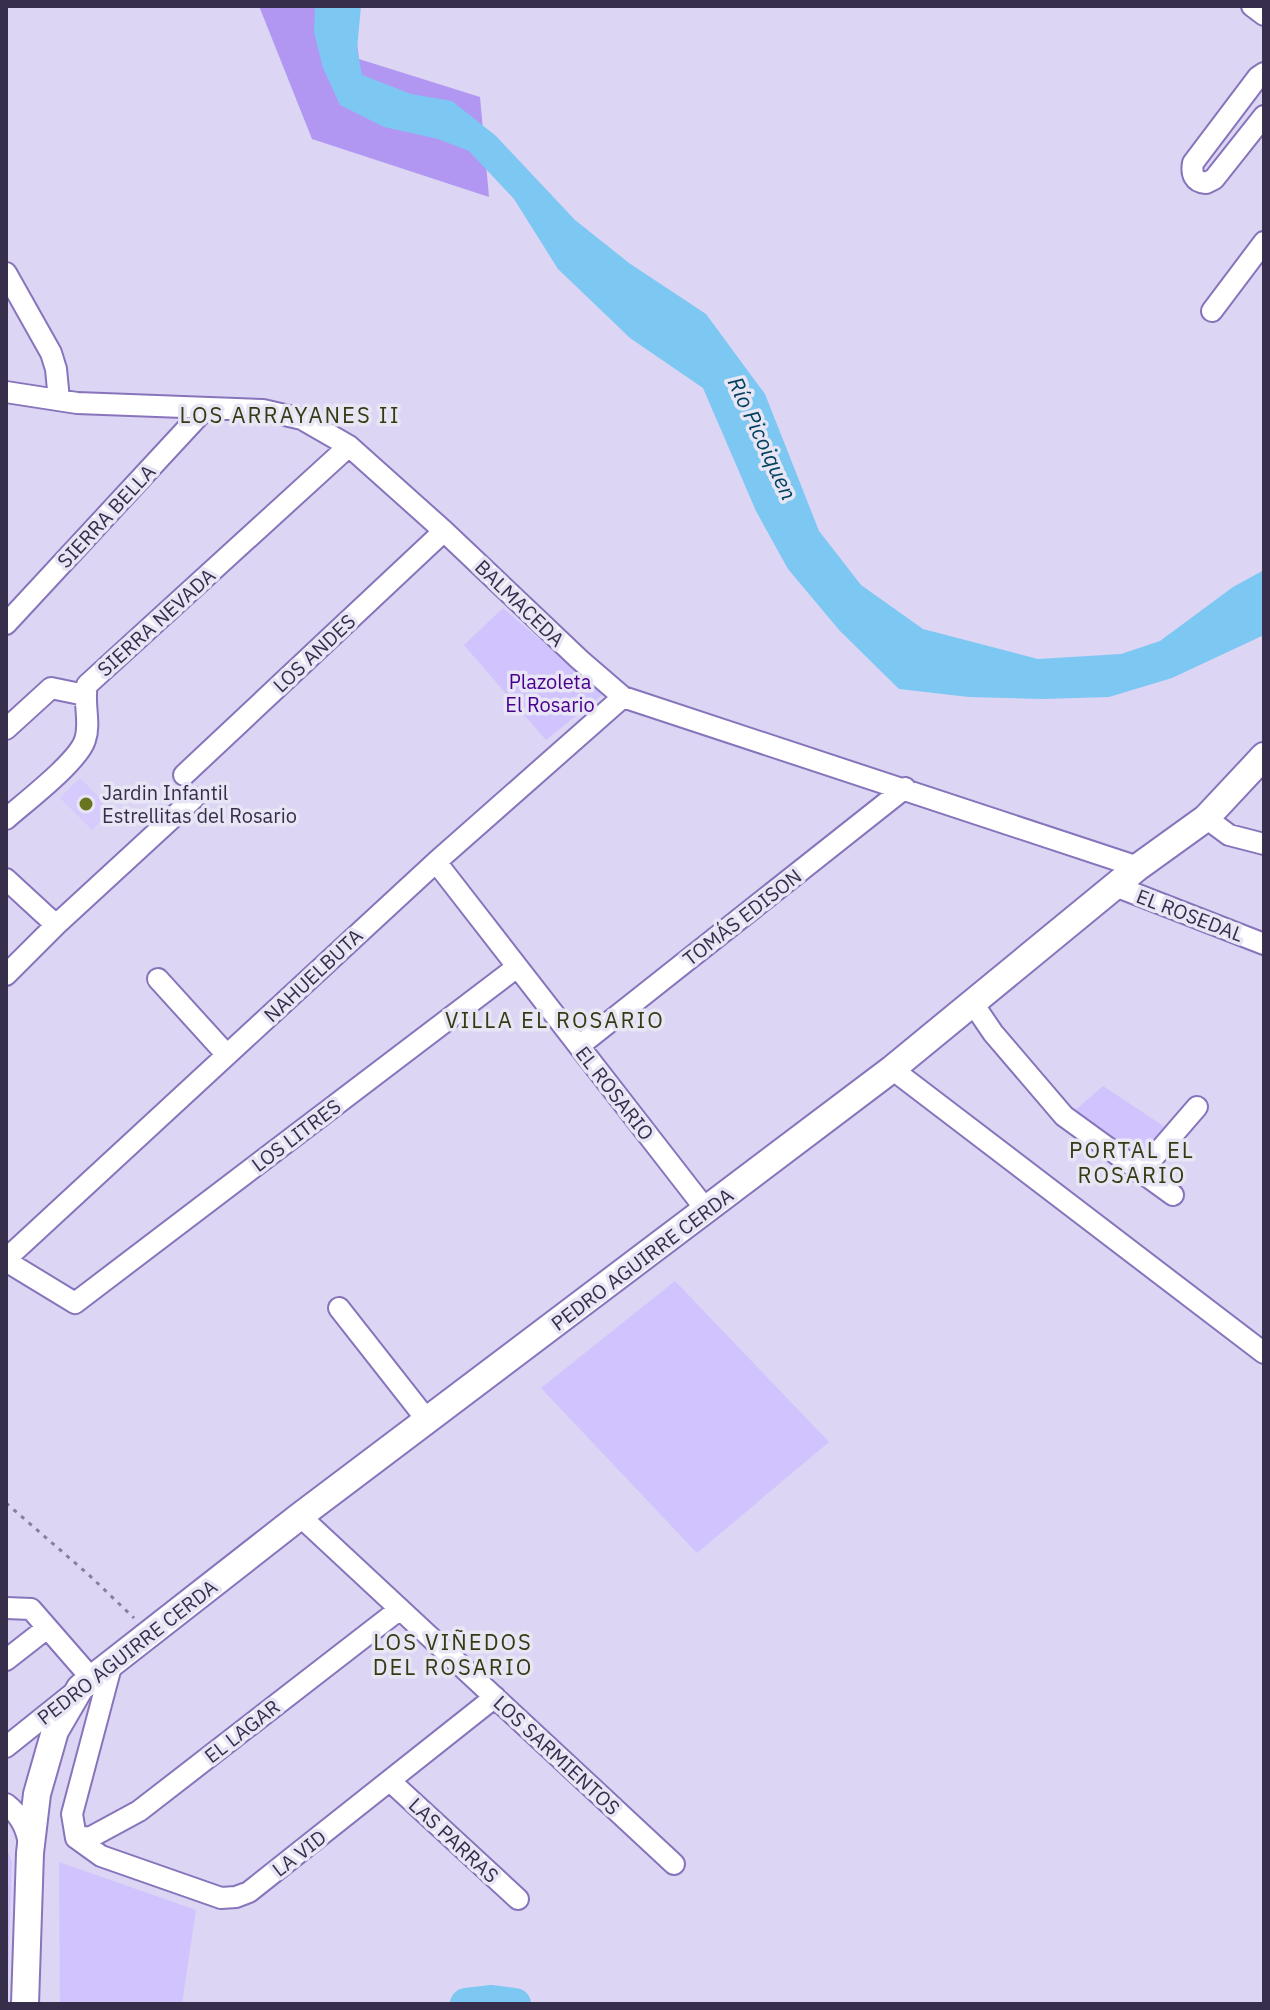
<svg xmlns="http://www.w3.org/2000/svg" width="1270" height="2010" viewBox="0 0 1270 2010" font-family="'IBM Plex Sans',sans-serif">
<rect width="100%" height="100%" fill="#dcd5f4"/>
<path fill="#d7cafc" d="M 80,778 L 112,810 L 92,830 L 60,798 Z"/>
<path fill="#d1c3fd" d="M 503,608 L 603,694 L 546,740 L 464,645 Z
M 1103,1086 L 1168,1129 L 1139,1163 L 1073,1112 Z
M 675,1281 L 829,1442 L 697,1553 L 541,1388 Z
M 6,1848 L 12,1861 L 7,2004 L 6,2004 Z
M 59,1862 L 196,1910 L 182,2004 L 60,2004 Z"/>
<path fill="#b197f1" d="M 259,6 L 358,6 L 354,19 L 359,59 L 480,97 L 489,197 L 312,139 Z"/>
<path fill="#7dc7f3" d="M 315,6 L 361,6 L 357,49 L 362,75 L 411,94 L 452,101 L 496,136 L 575,220 L 629,263 L 706,314 L 765,394 L 819,531 L 861,585 L 923,629 L 1038,659 L 1121,654 L 1160,641 L 1233,587 L 1264,570 L 1264,635 L 1172,678 L 1109,697 L 1042,699 L 969,697 L 899,689 L 840,631 L 788,569 L 756,511 L 703,388 L 630,338 L 558,269 L 514,199 L 469,151 L 438,139 L 384,127 L 340,105 L 323,68 L 314,32 Z"/>
<g fill="none" stroke-linecap="round" stroke-linejoin="round">
<path stroke="#7dc7f3" stroke-width="32" d="M 466,2004 L 492,2001 L 515,2004"/>
<g stroke="#8874bb" stroke-width="24">
<path id="minor" d="M 1252,6 L 1264,15
M 1264,73 L 1258,77 L 1193,163 C 1191,174 1194,182 1206,183 L 1214,179 L 1264,116
M 6,273 L 51,353 L 56,369 L 59,400
M 1212,311 L 1264,242
M 6,392 L 77,403 L 263,410 L 302,419 L 349,446 L 444,531 L 580,660 L 623,697 L 1138,867
M 6,624 L 206,408
M 6,729 L 51,688 L 85,695
M 184,775 L 444,531
M 1206,818 L 1229,835 L 1264,844
M 6,819 C 25,802 78,762 85,740 C 91,723 83,703 87,685 L 349,446
M 436,862 L 707,1211
M 6,879 L 56,925
M 1115,886 L 1264,944
M 6,975 L 56,925 L 194,798
M 158,979 L 227,1055
M 972,1002 L 993,1033 L 1064,1116 L 1173,1195
M 579,1046 L 905,788
M 892,1069 L 1264,1353
M 1140,1173 L 1197,1107
M 6,1259 L 436,862 L 623,697
M 6,1261 L 75,1303 L 517,967
M 339,1308 L 427,1420
M 300,1516 L 674,1864
M 6,1608 L 31,1609 L 92,1679
M 6,1660 L 47,1628
M 6,1747 L 71,1695
M 390,1781 L 518,1899
M 6,1804 C 19,1814 27,1828 29,1845
M 76,1838 L 101,1856 L 221,1898 L 236,1897 L 249,1892 L 495,1697
M 76,1838 L 91,1837 L 139,1811 L 400,1609
M 76,1838 L 72,1814 L 112,1663"/>
</g>
<g stroke="#8874bb" stroke-width="30">
<path id="major" d="M 25,2004 L 30,1853 L 37,1794 L 55,1731 L 80,1688 L 300,1516 L 892,1069 L 1138,867 L 1206,818 L 1264,756"/>
</g>
<path stroke="#877f9e" stroke-width="3" stroke-dasharray="4 6" stroke-linecap="butt" d="M 6,1503 L 89,1575 L 134,1618"/>
<use href="#minor" stroke="#fff" stroke-width="20"/>
<use href="#major" stroke="#fff" stroke-width="26"/>
</g>
<circle fill="#6a741e" stroke="#e8e5f4" stroke-width="3" cx="86" cy="804" r="8"/>
<g text-anchor="middle" dominant-baseline="central" stroke-width="7" stroke-linejoin="round" paint-order="stroke">
<g font-size="20" fill="#372e4c" stroke="#e8e5f4">
<text transform="translate(106 516) rotate(-47)">SIERRA BELLA</text>
<text transform="translate(520 603) rotate(44)">BALMACEDA</text>
<text transform="translate(156 622) rotate(-42)">SIERRA NEVADA</text>
<text transform="translate(314 653) rotate(-43)">LOS ANDES</text>
<text transform="translate(1190 915) rotate(21)">EL ROSEDAL</text>
<text transform="translate(742 917) rotate(-38)">TOMÁS EDISON</text>
<text transform="translate(313 975) rotate(-43)">NAHUELBUTA</text>
<text transform="translate(615 1093) rotate(52)">EL ROSARIO</text>
<text transform="translate(296 1135) rotate(-37)">LOS LITRES</text>
<text transform="translate(642 1259) rotate(-37)">PEDRO AGUIRRE CERDA</text>
<text transform="translate(127 1652) rotate(-38)">PEDRO AGUIRRE CERDA</text>
<text transform="translate(242 1731) rotate(-38)">EL LAGAR</text>
<text transform="translate(557 1755) rotate(43)">LOS SARMIENTOS</text>
<text transform="translate(454 1840) rotate(43)">LAS PARRAS</text>
<text transform="translate(299 1853) rotate(-38)">LA VID</text>
</g>
<g font-size="20" fill="#490090" stroke="#e8e5f4">
<text x="550" y="681">Plazoleta<tspan x="550" dy="23">El Rosario</tspan></text>
</g>
<g font-size="20" fill="#372e4c" stroke="#e8e5f4" text-anchor="start">
<text x="102" y="792">Jardin Infantil<tspan x="102" dy="23">Estrellitas del Rosario</tspan></text>
</g>
<g font-size="22" letter-spacing="2" fill="#353a13" stroke="#e8e5f4">
<text x="290" y="414">LOS ARRAYANES II</text>
<text x="555" y="1019">VILLA EL ROSARIO</text>
<text x="1132" y="1149">PORTAL EL<tspan x="1132" dy="25">ROSARIO</tspan></text>
<text x="453" y="1641">LOS VIÑEDOS<tspan x="453" dy="25">DEL ROSARIO</tspan></text>
</g>
<g font-size="22" font-style="italic" fill="#01425f" stroke="#e8e5f4">
<text transform="translate(763 438) rotate(65)">Río Picoiquen</text>
</g>
</g>
<rect width="1270" height="2010" fill="none" stroke="#372e4c" stroke-width="16"/>
</svg>
